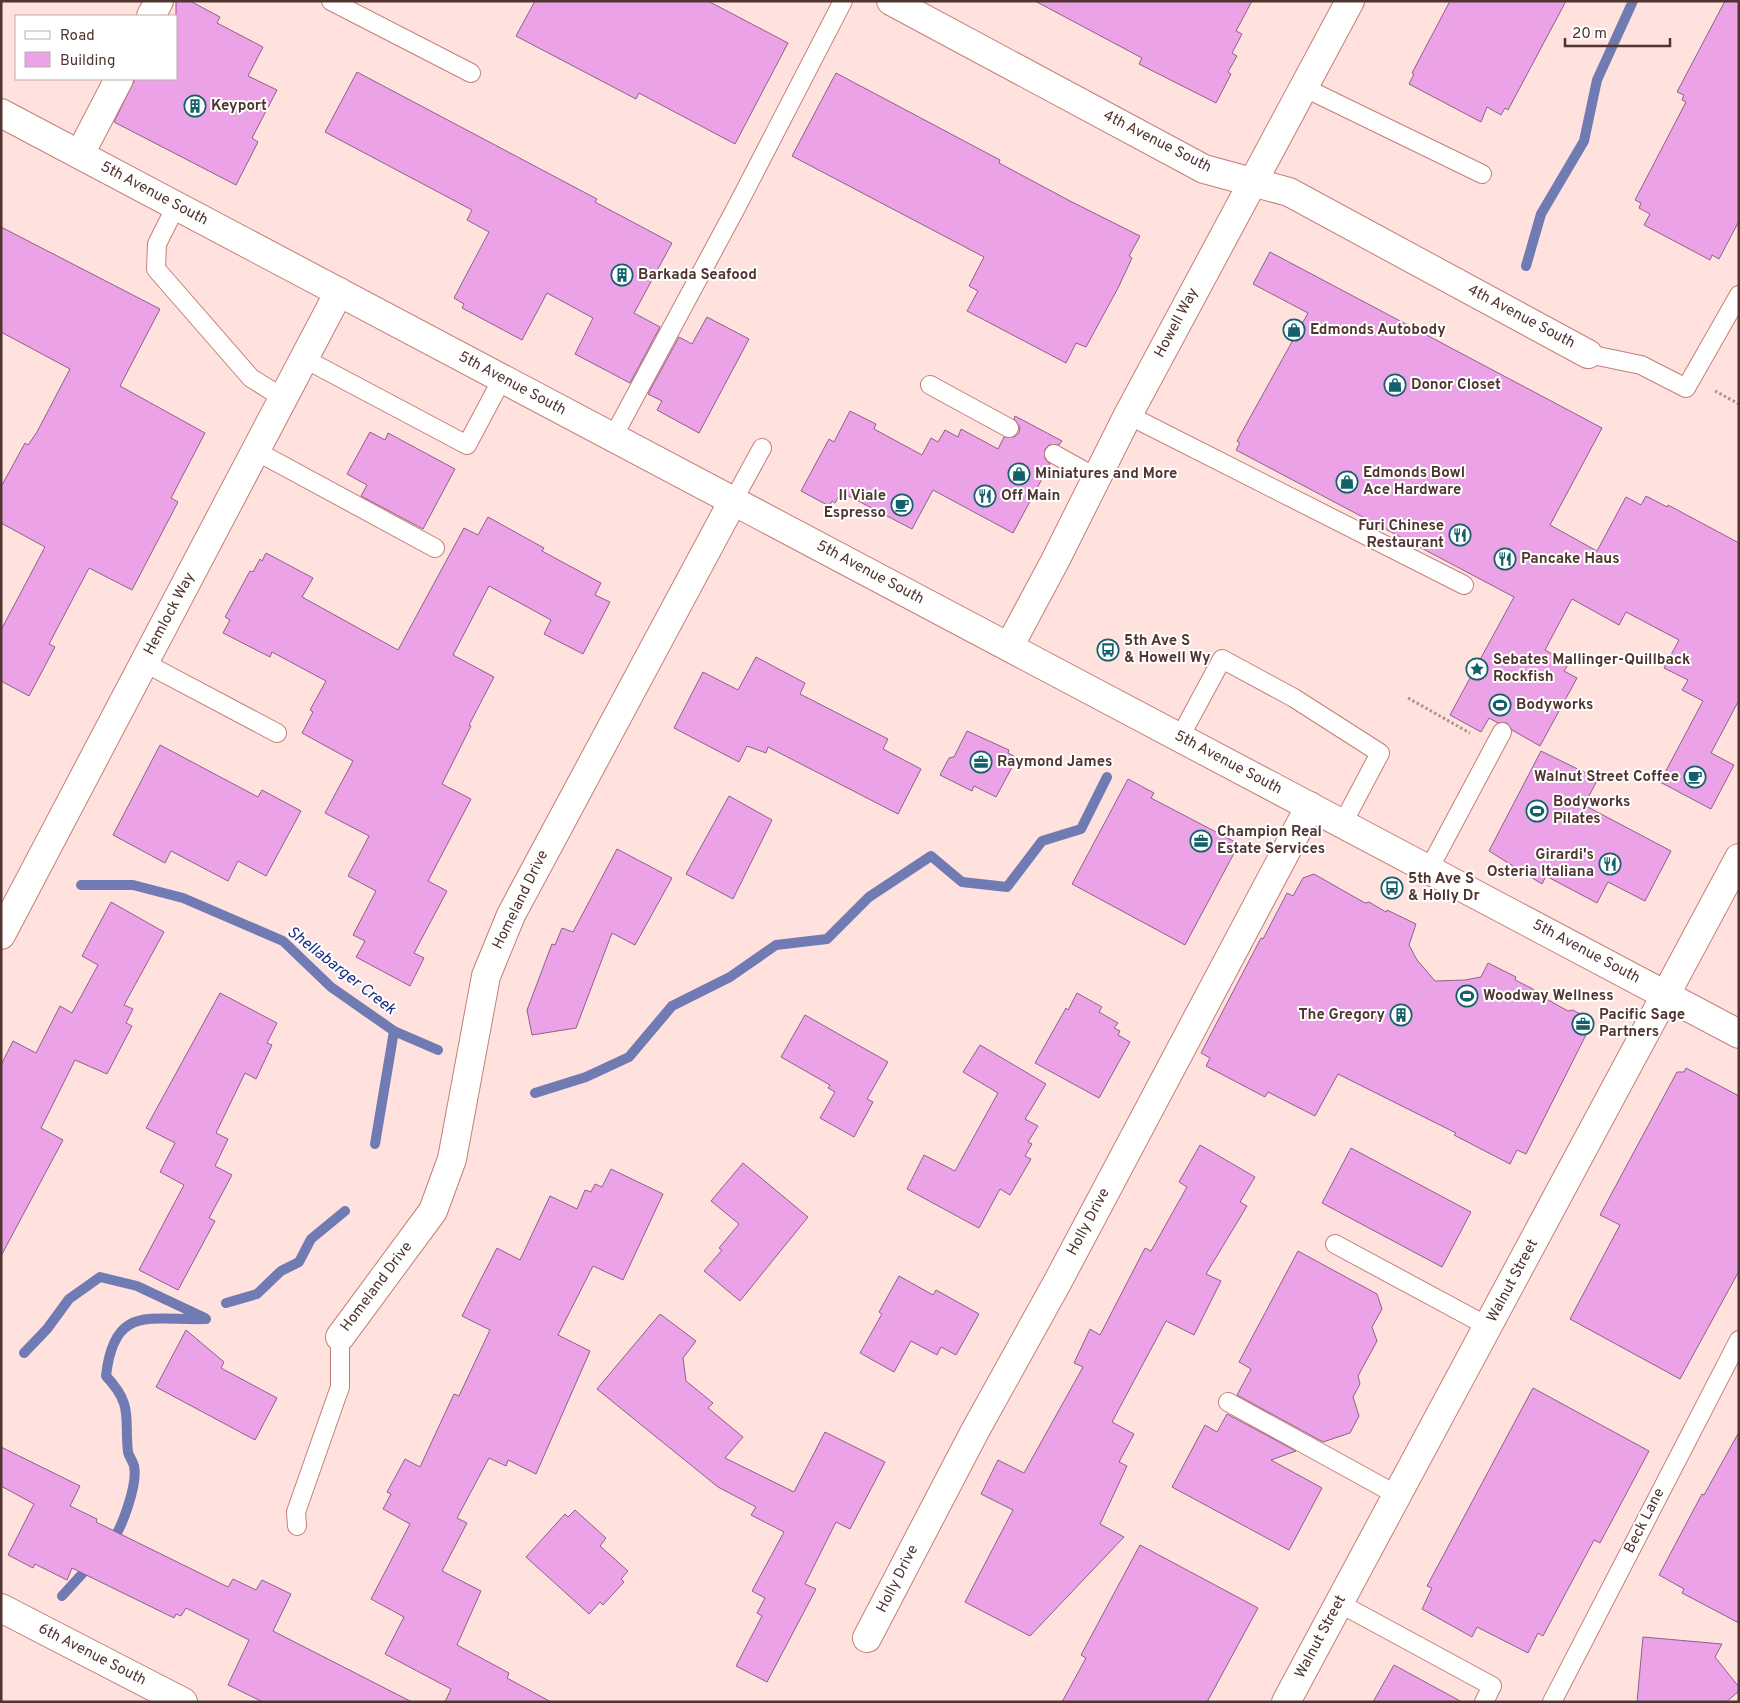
<svg xmlns="http://www.w3.org/2000/svg" width="1740" height="1703" viewBox="0 0 1740 1703" font-family="Overpass,sans-serif">
<rect width="100%" height="100%" fill="#ffe1dd"/>
<g fill="none" stroke-linecap="round" stroke-linejoin="round">
<path stroke="#707bb3" stroke-width="10" d="M 1526,266 L 1541,214 L 1584,141 L 1597,80 L 1633,1
M 81,885 L 133,885 L 183,898 L 283,941 L 331,987 L 394,1031 L 438,1050
M 535,1093 L 586,1077 L 629,1057 L 672,1006 L 730,977 L 776,945 L 827,939 L 869,897 L 931,856 L 962,882 L 1007,887 L 1042,841 L 1081,829 L 1107,777
M 375,1144 L 394,1031
M 226,1303 L 257,1294 L 281,1271 L 299,1262 L 311,1239 L 345,1211
M 24,1353 L 47,1329 L 69,1299 L 100,1277 L 137,1286 L 205,1318
M 110,1543 C 122,1530 138,1483 134,1466 C 133,1461 129,1457 128,1452 C 124,1417 134,1406 106,1376 C 114,1303 151,1321 206,1319
M 62,1596 L 92,1563"/>
</g>
<path fill="#eba2e7" stroke="#8e618c" d="M 176,1 L 190,1 L 220,17 L 217,23 L 263,47 L 248,76 L 277,90 L 252,138 L 258,142 L 236,185 L 114,122 L 135,79 L 176,79 Z
M 535,1 L 708,1 L 788,43 L 735,144 L 639,93 L 636,99 L 516,36 Z
M 1035,1 L 1252,1 L 1236,31 L 1242,34 L 1232,53 L 1237,56 L 1228,72 L 1231,74 L 1216,103 L 1139,64 L 1142,58 Z
M 1450,1 L 1566,1 L 1508,110 L 1505,108 L 1501,115 L 1487,107 L 1481,122 L 1409,84 L 1414,74 L 1412,73 Z
M 1725,1 L 1739,1 L 1739,221 L 1719,259 L 1712,255 L 1710,260 L 1644,225 L 1650,214 L 1639,208 L 1641,203 L 1635,200 L 1686,102 L 1682,100 L 1684,95 L 1677,92 Z
M 357,72 L 597,199 L 595,202 L 672,243 L 634,313 L 660,327 L 630,383 L 575,354 L 593,318 L 547,293 L 522,340 L 462,308 L 464,304 L 454,298 L 489,232 L 467,220 L 472,210 L 325,132 Z
M 836,73 L 1000,160 L 999,163 L 1070,201 L 1140,236 L 1129,256 L 1132,258 L 1118,288 L 1086,347 L 1076,343 L 1066,363 L 967,311 L 978,291 L 969,286 L 984,257 L 792,156 Z
M 1,227 L 160,309 L 120,386 L 205,433 L 171,498 L 178,502 L 132,590 L 89,568 L 49,644 L 55,647 L 29,696 L 1,681 L 1,630 L 45,547 L 1,523 L 1,487 L 25,443 L 28,445 L 37,432 L 70,369 L 1,332 Z
M 1270,252 L 1602,428 L 1550,525 L 1597,551 L 1626,497 L 1641,505 L 1646,496 L 1667,507 L 1668,505 L 1739,543 L 1739,700 L 1711,753 L 1734,765 L 1711,809 L 1660,782 L 1703,701 L 1682,690 L 1688,680 L 1664,668 L 1679,640 L 1626,612 L 1619,625 L 1572,599 L 1545,650 L 1569,663 L 1564,671 L 1577,678 L 1540,746 L 1512,730 L 1507,723 L 1498,723 L 1489,718 L 1481,732 L 1450,715 L 1514,597 L 1236,450 L 1240,443 L 1237,441 L 1308,313 L 1253,284 Z
M 707,317 L 749,339 L 699,433 L 657,410 L 662,401 L 648,394 L 679,337 L 692,344 Z
M 850,411 L 876,424 L 874,429 L 922,455 L 931,438 L 938,442 L 945,430 L 958,437 L 961,429 L 998,449 L 1004,437 L 1014,437 L 1019,433 L 1020,427 L 1014,419 L 1015,416 L 1062,441 L 1059,445 L 1049,445 L 1045,449 L 1045,459 L 1050,464 L 1013,533 L 933,490 L 912,529 L 841,492 L 835,503 L 832,501 L 829,506 L 801,491 L 829,439 L 834,442 Z
M 370,432 L 385,440 L 388,433 L 455,469 L 423,529 L 361,496 L 367,485 L 347,474 Z
M 488,517 L 544,548 L 542,551 L 601,583 L 595,595 L 610,602 L 583,654 L 544,634 L 551,620 L 489,586 L 453,655 L 494,677 L 469,725 L 471,726 L 442,784 L 471,799 L 428,881 L 447,891 L 414,953 L 424,958 L 410,986 L 356,957 L 365,941 L 353,935 L 376,891 L 348,876 L 369,836 L 325,813 L 353,761 L 302,733 L 313,712 L 310,710 L 326,681 L 272,652 L 270,657 L 223,633 L 230,620 L 225,617 L 250,571 L 253,572 L 260,559 L 262,561 L 266,553 L 313,578 L 302,597 L 398,650 L 464,528 L 478,535 Z
M 756,657 L 805,683 L 800,694 L 888,739 L 883,749 L 921,769 L 898,814 L 768,747 L 766,753 L 747,746 L 739,762 L 674,728 L 703,672 L 738,690 Z
M 967,731 L 1009,750 L 1008,753 L 1017,758 L 996,797 L 974,786 L 972,791 L 940,775 L 949,758 L 954,757 Z
M 160,745 L 258,797 L 262,790 L 301,811 L 266,876 L 238,861 L 228,881 L 171,851 L 165,863 L 113,835 Z
M 1541,751 L 1598,779 L 1584,805 L 1671,851 L 1645,901 L 1608,882 L 1597,903 L 1546,876 L 1542,884 L 1489,851 Z
M 1128,779 L 1154,793 L 1151,798 L 1239,844 L 1185,945 L 1072,884 Z
M 729,796 L 772,820 L 733,899 L 686,874 Z
M 617,849 L 672,878 L 635,945 L 612,933 L 576,1028 L 532,1035 L 527,1010 L 552,944 L 555,945 L 562,928 L 573,932 Z
M 1314,874 L 1365,903 L 1369,902 L 1386,912 L 1387,910 L 1416,924 L 1409,945 L 1417,960 L 1435,981 L 1465,980 L 1481,977 L 1488,963 L 1516,977 L 1515,980 L 1533,989 L 1534,992 L 1568,1011 L 1573,1010 L 1593,1021 L 1526,1154 L 1517,1150 L 1510,1164 L 1454,1135 L 1456,1133 L 1338,1074 L 1315,1116 L 1268,1092 L 1265,1097 L 1206,1066 L 1210,1058 L 1201,1053 L 1261,938 L 1263,939 L 1287,893 L 1293,896 L 1303,878 Z
M 111,902 L 164,932 L 124,1005 L 133,1009 L 126,1023 L 132,1026 L 107,1074 L 75,1060 L 41,1128 L 63,1140 L 1,1256 L 1,1065 L 13,1041 L 36,1053 L 60,1006 L 72,1013 L 98,965 L 82,956 Z
M 220,993 L 277,1023 L 267,1043 L 272,1045 L 256,1079 L 245,1073 L 216,1133 L 228,1139 L 215,1166 L 232,1175 L 209,1218 L 215,1221 L 178,1290 L 139,1270 L 184,1185 L 160,1172 L 175,1143 L 146,1128 Z
M 1077,993 L 1102,1007 L 1099,1012 L 1118,1023 L 1114,1028 L 1120,1031 L 1118,1035 L 1130,1042 L 1099,1098 L 1035,1063 L 1066,1008 L 1068,1010 Z
M 805,1015 L 888,1062 L 867,1099 L 873,1102 L 854,1137 L 820,1118 L 835,1092 L 828,1088 L 830,1085 L 781,1057 Z
M 980,1045 L 1046,1084 L 1025,1119 L 1038,1126 L 1028,1142 L 1032,1144 L 1025,1156 L 1031,1159 L 1010,1195 L 1000,1189 L 979,1228 L 907,1189 L 924,1155 L 955,1171 L 998,1093 L 963,1072 Z
M 1686,1068 L 1739,1096 L 1739,1271 L 1680,1379 L 1570,1319 L 1620,1225 L 1600,1215 L 1677,1072 L 1684,1072 Z
M 1200,1145 L 1255,1177 L 1240,1202 L 1247,1206 L 1206,1274 L 1221,1281 L 1194,1335 L 1166,1321 L 1112,1422 L 1134,1434 L 1119,1462 L 1127,1466 L 1100,1524 L 1124,1537 L 1030,1636 L 965,1602 L 1013,1510 L 981,1494 L 998,1460 L 1024,1473 L 1083,1367 L 1074,1363 L 1090,1329 L 1100,1335 L 1145,1248 L 1151,1251 L 1187,1187 L 1179,1182 Z
M 1351,1148 L 1471,1212 L 1442,1267 L 1322,1203 Z
M 743,1163 L 808,1217 L 740,1301 L 704,1271 L 722,1250 L 719,1248 L 739,1224 L 711,1201 Z
M 611,1169 L 663,1194 L 623,1280 L 593,1266 L 558,1335 L 590,1351 L 536,1474 L 508,1460 L 506,1466 L 489,1458 L 457,1518 L 467,1523 L 442,1571 L 481,1591 L 457,1645 L 509,1673 L 507,1678 L 551,1702 L 445,1702 L 451,1689 L 385,1654 L 404,1617 L 371,1599 L 410,1524 L 383,1509 L 391,1494 L 387,1492 L 405,1459 L 420,1467 L 454,1394 L 459,1396 L 490,1330 L 462,1316 L 497,1248 L 520,1260 L 550,1196 L 577,1209 L 585,1190 L 591,1192 L 595,1184 L 602,1187 Z
M 1298,1251 L 1377,1294 L 1382,1309 L 1372,1327 L 1377,1341 L 1358,1376 L 1360,1384 L 1353,1397 L 1359,1416 L 1350,1433 L 1323,1442 L 1237,1395 L 1251,1369 L 1239,1362 Z
M 899,1276 L 933,1295 L 936,1290 L 979,1314 L 956,1355 L 941,1347 L 937,1355 L 911,1341 L 894,1372 L 860,1353 L 882,1314 L 879,1312 Z
M 660,1314 L 696,1341 L 683,1358 L 686,1381 L 713,1403 L 708,1408 L 743,1437 L 725,1458 L 794,1492 L 825,1432 L 885,1462 L 850,1529 L 836,1522 L 805,1584 L 816,1589 L 767,1682 L 736,1666 L 762,1616 L 757,1613 L 765,1598 L 752,1591 L 784,1532 L 751,1515 L 756,1507 L 718,1487 L 597,1389 Z
M 186,1330 L 224,1362 L 221,1368 L 277,1398 L 255,1440 L 156,1387 Z
M 1533,1388 L 1649,1451 L 1600,1543 L 1594,1540 L 1543,1636 L 1538,1633 L 1528,1653 L 1477,1627 L 1472,1637 L 1422,1609 L 1432,1588 L 1427,1586 Z
M 1227,1414 L 1296,1451 L 1271,1460 L 1322,1488 L 1289,1550 L 1172,1487 L 1205,1425 L 1217,1432 Z
M 1739,1432 L 1739,1623 L 1682,1593 L 1684,1589 L 1659,1575 L 1702,1494 L 1704,1495 Z
M 1,1447 L 80,1486 L 70,1506 L 97,1519 L 96,1522 L 228,1587 L 233,1579 L 256,1590 L 262,1580 L 291,1594 L 273,1631 L 412,1702 L 263,1702 L 228,1685 L 249,1640 L 186,1608 L 181,1616 L 176,1614 L 174,1618 L 72,1568 L 67,1580 L 35,1564 L 33,1568 L 8,1555 L 34,1504 L 1,1486 Z
M 575,1510 L 606,1538 L 600,1546 L 628,1571 L 621,1579 L 624,1582 L 603,1605 L 600,1602 L 589,1614 L 526,1557 L 565,1514 L 568,1517 Z
M 1140,1545 L 1258,1608 L 1207,1702 L 1062,1702 L 1086,1658 L 1081,1655 Z
M 1643,1637 L 1722,1644 L 1715,1657 L 1739,1687 L 1739,1691 L 1726,1702 L 1637,1702 Z
M 1394,1665 L 1462,1702 L 1373,1702 Z"/>
<g fill="none" stroke-linecap="round" stroke-linejoin="round">
<g stroke="#c28076" stroke-width="20">
<path id="service" d="M 331,1 L 471,73
M 1303,87 L 1482,174
M 176,206 L 157,244 L 156,269 L 251,378 L 283,398
M 1588,354 L 1641,365 L 1686,388 L 1739,295
M 305,359 L 467,445 L 502,379
M 930,385 L 1009,428
M 1128,415 L 1464,585
M 613,437 L 736,208 L 843,1
M 256,451 L 435,548
M 1054,454 L 1097,478
M 733,501 L 762,448
M 145,663 L 277,733
M 1180,737 L 1222,659 L 1294,698 L 1380,753 L 1343,823
M 1429,869 L 1502,732
M 1335,1244 L 1489,1327
M 1228,1402 L 1397,1495
M 297,1526 L 296,1512 L 340,1387 L 340,1337
M 1339,1603 L 1492,1686 L 1484,1702
M 1552,1702 L 1739,1340"/>
</g>
<g stroke="#c28076" stroke-width="30">
<path id="minor" d="M 891,1 L 1204,169 L 1289,192 L 1588,354
M 151,16 L 159,1
M 80,154 L 119,79
M 1009,647 L 1055,561 L 1128,415 L 1350,1
M 1,935 L 339,292
M 340,1337 L 433,1211 L 452,1159 L 486,976 L 511,915 L 733,501
M 1,1608 L 183,1702
M 867,1638 L 975,1431 L 1057,1283 L 1310,806"/>
</g>
<g stroke="#c28076" stroke-width="30">
<path id="tertiary" d="M 1286,1702 L 1739,858"/>
</g>
<g stroke="#c28076" stroke-width="30">
<path id="secondary" d="M 1,113 L 1739,1034"/>
</g>
<path stroke="#af928e" stroke-width="3" stroke-dasharray="2.5 2.5" stroke-linecap="butt" d="M 1715,391 L 1739,404
M 1408,698 L 1470,733"/>
<use href="#service" stroke="#fff" stroke-width="18"/>
<use href="#minor" stroke="#fff" stroke-width="28"/>
<use href="#tertiary" stroke="#fff" stroke-width="28"/>
<use href="#secondary" stroke="#fff" stroke-width="28"/>
</g>
<defs>
<g id="building-ring" transform="scale(1.125)"><circle r="9.5" fill="#fff" stroke="#13616b" stroke-width="1.5"/><path d="M-4-6H4V6H1V3H-1V6H-4ZM-2.5-4.3h1.7v1.8h-1.7ZM.8-4.3h1.7v1.8H.8ZM-2.5-1h1.7V.8h-1.7ZM.8-1h1.7V.8H.8Z" fill="#13616b"/></g>
<g id="shop-ring" transform="scale(1.125)"><circle r="9.5" fill="#fff" stroke="#13616b" stroke-width="1.5"/><path d="M-5-2.5h2.3a2.7 3.5 0 0 1 5.4 0H5L5.5 6h-11ZM-1.5-2.5h3a1.5 2.3 0 0 0-3 0Z" fill="#13616b"/></g>
<g id="restaurant-ring" transform="scale(1.125)"><circle r="9.5" fill="#fff" stroke="#13616b" stroke-width="1.5"/><path d="M-5-6h1v4h1v-4h1v4h1v-4h1v5L-1.5 .5V6h-2V.5L-5-1ZM5-6V6H3V1.5H1.5Q1.5-4 5-6Z" fill="#13616b"/></g>
<g id="cafe-ring" transform="scale(1.125)"><circle r="9.5" fill="#fff" stroke="#13616b" stroke-width="1.5"/><path d="M-5.5-4.5H6V0H3Q3 3.5 0 3.5H-2.5Q-5.5 3.5-5.5 0ZM3-3.2v2h1.7v-2ZM-6 4.5H4V6H-6Z" fill="#13616b"/></g>
<g id="bus-ring" transform="scale(1.125)"><circle r="9.5" fill="#fff" stroke="#13616b" stroke-width="1.5"/><path d="M-5-6H5V4H4V6H2V4H-2V6H-4V4H-5ZM-3.5-4V0h7V-4ZM-3.5 1.2v1.5H-2V1.2ZM2 1.2v1.5H3.5V1.2Z" fill="#13616b"/></g>
<g id="sight-ring" transform="scale(1.125)"><circle r="9.5" fill="#fff" stroke="#13616b" stroke-width="1.5"/><path d="M0-6L1.8-2.2L6-1.7L2.9 1.2L3.7 5.4L0 3.3L-3.7 5.4L-2.9 1.2L-6-1.7L-1.8-2.2Z" fill="#13616b"/></g>
<g id="stadium-ring" transform="scale(1.125)"><circle r="9.5" fill="#fff" stroke="#13616b" stroke-width="1.5"/><path d="M0-5a6.5 5 0 1 0 0 10a6.5 5 0 1 0 0-10ZM-3.5-1.8h7v3.6h-7Z" fill="#13616b"/></g>
<g id="office-ring" transform="scale(1.125)"><circle r="9.5" fill="#fff" stroke="#13616b" stroke-width="1.5"/><path d="M-6-3h4V-5.5h4V-3h4V5H-6ZM-1-4.5V-3h2v-1.5ZM-6 0V1H6V0Z" fill="#13616b"/></g>
</defs>
<g fill-rule="evenodd">
<use href="#building-ring" x="195" y="106"/>
<use href="#building-ring" x="622" y="275"/>
<use href="#shop-ring" x="1294" y="330"/>
<use href="#shop-ring" x="1395" y="385"/>
<use href="#shop-ring" x="1019" y="474"/>
<use href="#shop-ring" x="1347" y="482"/>
<use href="#restaurant-ring" x="985" y="496"/>
<use href="#cafe-ring" x="902" y="505"/>
<use href="#restaurant-ring" x="1460" y="535"/>
<use href="#restaurant-ring" x="1505" y="559"/>
<use href="#bus-ring" x="1108" y="650"/>
<use href="#sight-ring" x="1477" y="669"/>
<use href="#stadium-ring" x="1500" y="705"/>
<use href="#office-ring" x="981" y="762"/>
<use href="#cafe-ring" x="1695" y="777"/>
<use href="#stadium-ring" x="1537" y="811"/>
<use href="#office-ring" x="1201" y="841"/>
<use href="#restaurant-ring" x="1610" y="864"/>
<use href="#bus-ring" x="1392" y="888"/>
<use href="#stadium-ring" x="1467" y="996"/>
<use href="#building-ring" x="1401" y="1015"/>
<use href="#office-ring" x="1583" y="1024"/>
</g>
<g text-anchor="middle" dominant-baseline="central" stroke-width="4" stroke-linejoin="round" paint-order="stroke">
<g font-size="15" font-weight="bold" fill="#503430" stroke="#fff" text-anchor="start">
<text x="211" y="106">Keyport</text>
<text x="638" y="275">Barkada Seafood</text>
<text x="1310" y="330">Edmonds Autobody</text>
<text x="1411" y="385">Donor Closet</text>
<text x="1363" y="473">Edmonds Bowl<tspan x="1363" dy="17">Ace Hardware</tspan></text>
<text x="1035" y="474">Miniatures and More</text>
<text x="886" y="496" text-anchor="end">Il Viale<tspan x="886" dy="17">Espresso</tspan></text>
<text x="1001" y="496">Off Main</text>
<text x="1444" y="526" text-anchor="end">Furi Chinese<tspan x="1444" dy="17">Restaurant</tspan></text>
<text x="1521" y="559">Pancake Haus</text>
<text x="1124" y="641">5th Ave S<tspan x="1124" dy="17">&amp; Howell Wy</tspan></text>
<text x="1493" y="660">Sebates Mallinger-Quillback<tspan x="1493" dy="17">Rockfish</tspan></text>
<text x="1516" y="705">Bodyworks</text>
<text x="997" y="762">Raymond James</text>
<text x="1679" y="777" text-anchor="end">Walnut Street Coffee</text>
<text x="1553" y="802">Bodyworks<tspan x="1553" dy="17">Pilates</tspan></text>
<text x="1217" y="832">Champion Real<tspan x="1217" dy="17">Estate Services</tspan></text>
<text x="1594" y="855" text-anchor="end">Girardi's<tspan x="1594" dy="17">Osteria Italiana</tspan></text>
<text x="1408" y="879">5th Ave S<tspan x="1408" dy="17">&amp; Holly Dr</tspan></text>
<text x="1483" y="996">Woodway Wellness</text>
<text x="1385" y="1015" text-anchor="end">The Gregory</text>
<text x="1599" y="1015">Pacific Sage<tspan x="1599" dy="17">Partners</tspan></text>
</g>
<g font-size="15" fill="#503430" stroke="#fff">
<text transform="translate(1157 142) rotate(27)">4th Avenue South</text>
<text transform="translate(154 194) rotate(28)">5th Avenue South</text>
<text transform="translate(1521 317) rotate(28)">4th Avenue South</text>
<text transform="translate(1177 323) rotate(-62)">Howell Way</text>
<text transform="translate(512 384) rotate(28)">5th Avenue South</text>
<text transform="translate(870 573) rotate(28)">5th Avenue South</text>
<text transform="translate(170 614) rotate(-62)">Hemlock Way</text>
<text transform="translate(1228 763) rotate(28)">5th Avenue South</text>
<text transform="translate(521 900) rotate(-64)">Homeland Drive</text>
<text transform="translate(1586 952) rotate(28)">5th Avenue South</text>
<text transform="translate(1089 1222) rotate(-62)">Holly Drive</text>
<text transform="translate(1513 1281) rotate(-62)">Walnut Street</text>
<text transform="translate(377 1287) rotate(-53)">Homeland Drive</text>
<text transform="translate(1645 1521) rotate(-63)">Beck Lane</text>
<text transform="translate(898 1579) rotate(-63)">Holly Drive</text>
<text transform="translate(1321 1637) rotate(-62)">Walnut Street</text>
<text transform="translate(92 1655) rotate(27)">6th Avenue South</text>
</g>
<g font-size="16" font-style="italic" fill="#1c2d89" stroke="#fff">
<text transform="translate(341 971) rotate(38)">Shellabarger Creek</text>
</g>
</g>
<rect width="1740" height="1703" fill="none" stroke="#503430" stroke-width="5"/>
<rect x="15" y="15" width="162" height="65" fill="#ffffff" stroke="#b9aeac"/>
<rect x="25" y="31" width="25" height="8" fill="#ffffff" stroke="#b9aeac"/>
<text x="60" y="40" font-size="15" fill="#503430">Road</text>
<rect x="25" y="52" width="25" height="15" fill="#eba2e7" stroke="#b9aeac"/>
<text x="60" y="65" font-size="15" fill="#503430">Building</text>
<path d="M1565 38v8h105v-8" fill="none" stroke="#503430" stroke-width="2.5"/>
<text x="1572" y="38" font-size="15" fill="#503430" stroke="#ffffff" stroke-width="4" paint-order="stroke">20 m</text>
</svg>
